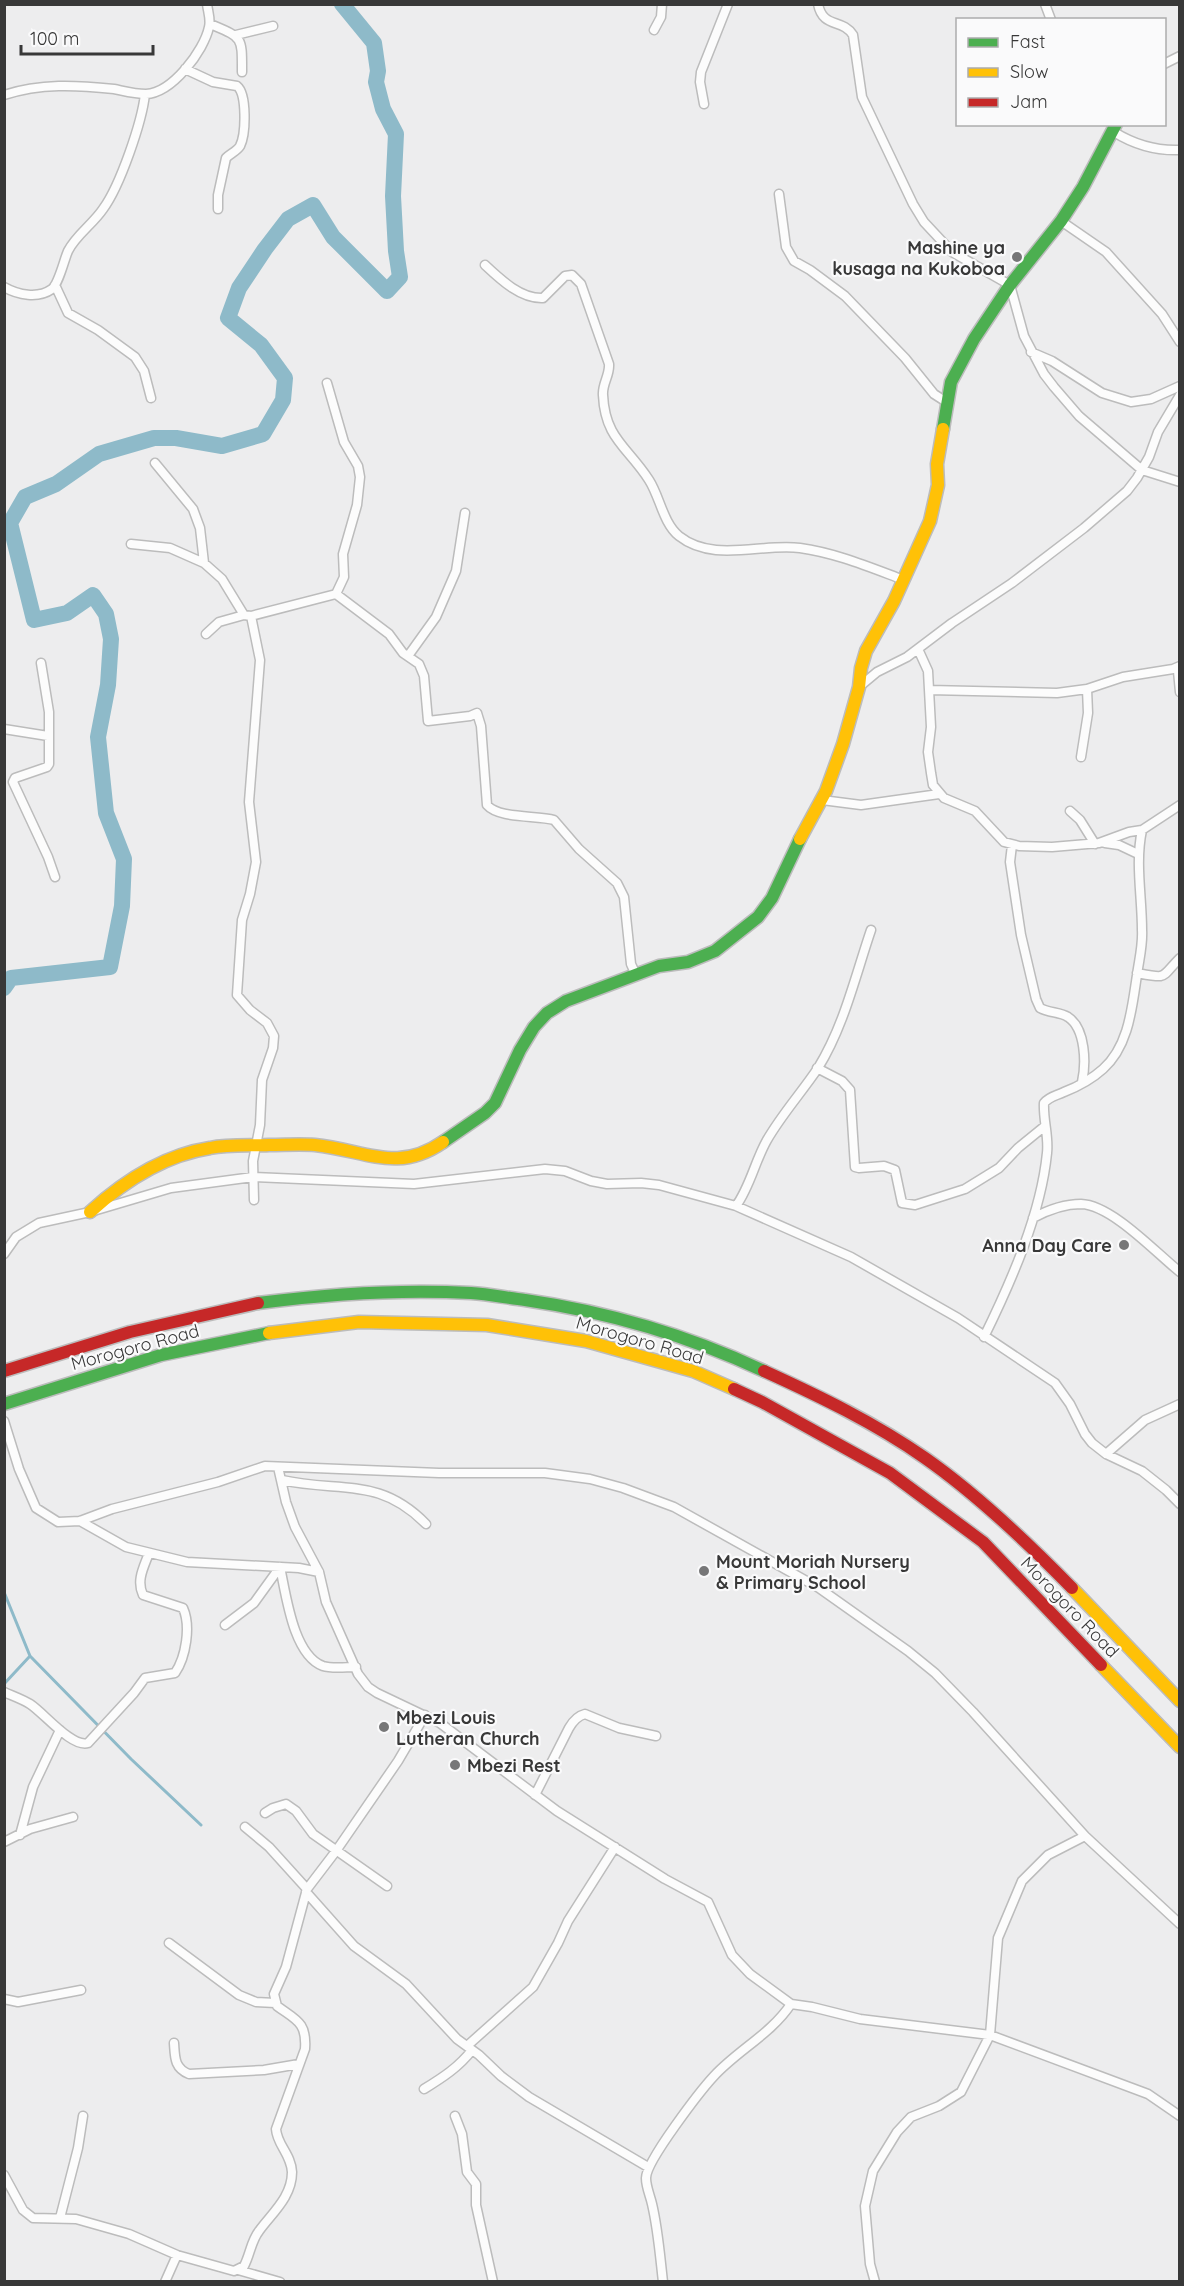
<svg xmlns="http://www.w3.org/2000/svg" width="1184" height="2286" viewBox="0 0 1184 2286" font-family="Quicksand,sans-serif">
<rect width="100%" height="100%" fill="#ededee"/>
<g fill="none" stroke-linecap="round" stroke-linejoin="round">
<path stroke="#8ebac9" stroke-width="3" d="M 4,981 L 11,978
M 4,1592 L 30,1656 L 131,1759 L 201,1825
M 4,1684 L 30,1656"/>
<path stroke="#8ebac9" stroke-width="16" d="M 4,988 L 11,978 L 110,967 L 122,906 L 124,859 L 106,813 L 98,737 L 108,685 L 111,639 L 106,614 L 93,595 L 67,613 L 34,620 L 10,523 L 25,497 L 56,484 L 99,454 L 154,438 L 176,438 L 222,446 L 263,434 L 283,400 L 285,378 L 261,345 L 228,318 L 239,288 L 265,249 L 288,219 L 313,205 L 333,237 L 387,291 L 400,277 L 396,251 L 393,196 L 396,134 L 383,109 L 376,82 L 378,71 L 374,43 L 342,4"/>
<g stroke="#bcbcbc" stroke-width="11">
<path id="street" d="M 818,4 C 823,29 842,18 853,35 L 862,97 L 913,204 L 924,222 L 952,252 L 1010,285 L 1024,336 L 1044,374 L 1054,387 L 1079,416 L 1142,470 L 1180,482
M 1045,4 L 1051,20
M 210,24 C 243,38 242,36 242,72
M 654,30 L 661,17 L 662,4
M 236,35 L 273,26
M 1164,64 L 1180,56
M 185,69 L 213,82 L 237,86 C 247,94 246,134 240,146 C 237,151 230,154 226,158 L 218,195 L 218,209
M 4,95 C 41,83 76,85 114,89 C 124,91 135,94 146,94 C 172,93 204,51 209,27 C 211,20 208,12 207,4
M 704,104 L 700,82 L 701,72 L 728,4
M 1114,132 C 1135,145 1155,151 1180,150
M 779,194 L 786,247 L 794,261 L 810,270 L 845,296 L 905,358 L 934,394 L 948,403
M 1061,221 L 1106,252 L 1162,314 L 1180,342
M 485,265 C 501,280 521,299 543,298 L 565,276 L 572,275 L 581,284 L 609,364 C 610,375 602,384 603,395 C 605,439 628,447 649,480 C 660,497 663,523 679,536 C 713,563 761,543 800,548 C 836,553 869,567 904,580
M 55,285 L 68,313 L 98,330 L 135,357 L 144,371 L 151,398
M 4,287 C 18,295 38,299 52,289 C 59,283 64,260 68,251 C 76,235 93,224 103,209 C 120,186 142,122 145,94
M 1031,352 L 1052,361 L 1102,393 L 1131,402 L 1151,399 L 1180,386
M 327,383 L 344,442 L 358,466 L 360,477 L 357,505 L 343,554 L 344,577 L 336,594
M 155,463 L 193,509 L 200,528 L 204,563 L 222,579 L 244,615 L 251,616
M 131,544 L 170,548 L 204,563
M 206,634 L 219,622 L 244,615
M 918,649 L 928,671 L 931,727 L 928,752 L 931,773 L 933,785 L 944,798 L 975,811 L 1004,842 L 1019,846 L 1052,847 L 1099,843 L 1129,832 L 1142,830
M 408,656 L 436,617 L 456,571 L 465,513
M 41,663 L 49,712 L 49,764 L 47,767 L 15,778 L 13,782 L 48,857 L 55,877
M 1180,668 L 1178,671 L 1180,692
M 859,687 L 877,672 L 907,657 L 952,623 L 1012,583 L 1084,528 L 1127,491 L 1137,478 L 1149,457 L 1158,432 L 1180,395
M 929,690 L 1057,693 L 1087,689 L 1123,677 L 1173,669 L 1180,666
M 4,729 L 48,736
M 1081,757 L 1088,713 L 1087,689
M 822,800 L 861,805 L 939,794
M 1070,811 L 1080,820 L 1095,844
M 1105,843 L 1119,845 L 1138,854
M 1012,845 L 1010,862 L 1021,935 L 1036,999 L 1040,1008 C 1049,1013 1060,1012 1068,1017 C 1086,1029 1086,1064 1082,1082
M 1137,973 C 1169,979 1160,978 1180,958
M 817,1068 L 842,1081 L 850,1090 L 855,1167 L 859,1168 L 884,1166 L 895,1170 L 902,1203 L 915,1205 L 965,1189 L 999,1168 L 1018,1148 L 1045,1126
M 254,1200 L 253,1161 L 260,1125 L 262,1080 L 273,1048 L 274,1036 L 267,1023 L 250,1010 L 237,995 L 242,920 L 250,894 L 256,862 L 249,802 L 260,660 L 251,616 L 336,594 L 389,634 L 403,653 L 419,664 L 424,676 L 428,721 L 470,716 L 477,713 L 481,726 L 487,805 C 499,819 537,815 554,820 L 579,849 L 617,883 L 624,897 L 631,964 L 636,975
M 736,1206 C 750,1187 755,1161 767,1140 C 782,1114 802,1092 818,1068 C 844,1026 855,977 871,930
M 1033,1218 C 1046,1211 1065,1204 1081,1204 C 1112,1205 1156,1253 1180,1272
M 4,1254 L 16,1237 L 39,1223 L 90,1212 L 171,1188 L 253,1177 L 414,1184 L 545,1169 L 565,1171 L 591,1181 L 607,1184 L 641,1183 L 659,1185 L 736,1206 L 851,1257 L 958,1318 L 1055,1383 L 1070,1404 L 1085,1434 L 1092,1443 L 1106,1454 L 1142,1471 L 1166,1490 L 1180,1504
M 984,1337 C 1011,1282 1041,1214 1047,1153 C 1049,1136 1043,1120 1044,1103 C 1050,1096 1056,1096 1064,1092 C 1077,1087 1093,1078 1103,1069 C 1129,1046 1132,1007 1137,975 C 1139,960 1143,945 1142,930 C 1142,896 1135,863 1142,830 L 1180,805
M 4,1421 L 19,1469 L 36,1508 L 58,1522 L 80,1521 L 112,1509 L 218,1482 L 265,1466 L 439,1473 L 545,1473 L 590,1479 L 623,1488 L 674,1507 L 819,1588 L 908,1651 L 935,1673 L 973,1712 L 1085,1836 L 1180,1924
M 1106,1454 L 1145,1420 L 1180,1404
M 278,1467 L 286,1502 L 295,1527 L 319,1572 L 326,1602 L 358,1674 L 368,1687 L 377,1693 L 440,1723 L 557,1811 L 665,1879 L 708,1902 L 732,1955 L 750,1974 L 791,2004 L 812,2007 L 860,2019 L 990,2035 L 1148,2094 L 1180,2116
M 282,1480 C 340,1493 379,1476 426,1524
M 80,1521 L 126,1547 L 187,1562 L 299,1568 L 319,1572
M 280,1567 C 286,1594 293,1655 323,1666 C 332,1669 346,1667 356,1667
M 225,1625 L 254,1603 L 280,1567
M 4,1692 C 13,1696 22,1699 30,1704 C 44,1713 72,1748 88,1743 L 134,1693 L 145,1678 L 175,1673 C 186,1657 191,1626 183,1608 L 143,1595 C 136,1580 144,1567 149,1553
M 535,1795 L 569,1728 C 573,1721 577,1716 585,1714 L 619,1728 L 656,1736
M 265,1813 L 273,1808 L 286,1804 L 296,1811 L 313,1834 L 387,1886
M 245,1827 L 269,1847 L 307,1889
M 20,1835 L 33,1787 L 60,1730
M 4,1842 L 30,1829 L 73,1817
M 306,1892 L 354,1946 L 406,1984 L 457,2039 L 479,2055 L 501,2076 L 529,2097 L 648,2167
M 169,1943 L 239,1995 L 256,2002 L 275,2003
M 4,1999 L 18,2002 L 81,1990
M 174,2043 C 175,2057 174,2068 189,2074 L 264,2070 L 299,2064
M 467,2046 L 533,1987 L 558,1943 L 568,1921 L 615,1847
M 424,2089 C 442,2078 459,2067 472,2050
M 455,2116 L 462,2134 L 467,2172 L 476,2184 L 476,2205 L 493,2282
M 4,2175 L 23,2210 L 33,2218 L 76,2219 L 129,2234 L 177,2255 L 234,2271 L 244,2266 C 250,2255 251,2241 259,2231 C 272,2213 292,2197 292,2172 C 291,2154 277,2145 276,2129 L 305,2049 C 307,2022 296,2020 277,2006 L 274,1994 L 286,1967 L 307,1889 L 336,1851 L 398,1761 L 425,1715
M 60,2218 L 78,2148 L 83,2116
M 238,2270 L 280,2282
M 165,2282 L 177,2255
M 663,2282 C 660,2256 658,2229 652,2204 C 650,2195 646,2187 646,2178 C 646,2161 701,2090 714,2076 C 738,2050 771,2034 791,2004
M 875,2282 L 870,2264 L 865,2206 L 873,2171 L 897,2132 L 911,2117 L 939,2106 L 961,2092 L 990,2035 L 998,1938 L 1022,1881 L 1048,1855 L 1085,1836"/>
</g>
<g stroke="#bcbcbc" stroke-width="15">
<path id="fast" d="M 943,429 L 951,382 L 974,339 L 1010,285 L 1061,221 L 1083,187 L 1116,124
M 443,1142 L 485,1113 L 495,1103 L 520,1050 L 534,1027 L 547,1013 L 566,1001 L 659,966 L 688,962 L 715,951 L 758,917 L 772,898 L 800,839
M 258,1303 C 328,1294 400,1289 471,1293 C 489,1294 507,1298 525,1300 C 609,1312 687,1335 764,1371
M 4,1404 L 161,1355 L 269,1333"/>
</g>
<g stroke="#bcbcbc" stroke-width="15">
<path id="slow" d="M 800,839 L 826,791 L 843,744 L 859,687 L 861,668 L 866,651 L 894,601 L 930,521 L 938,485 L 937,464 L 943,429
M 90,1212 C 123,1182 164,1155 210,1148 C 229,1144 250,1146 269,1145 C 284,1145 300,1144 315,1145 C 365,1150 397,1174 443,1142
M 269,1333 L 359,1322 L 487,1325 L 586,1341 L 693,1371 L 734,1389
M 1072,1588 L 1180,1701
M 1101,1665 L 1180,1747"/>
</g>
<g stroke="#bcbcbc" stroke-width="15">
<path id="jam" d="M 4,1371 L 130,1332 L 258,1303
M 764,1371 C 819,1396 875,1423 925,1458 C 978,1495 1027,1542 1072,1588
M 734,1389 L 762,1402 L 890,1473 L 983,1542 L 1101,1665"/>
</g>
<use href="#street" stroke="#fcfcfc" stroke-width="8"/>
<use href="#fast" stroke="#4caf50" stroke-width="12"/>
<use href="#slow" stroke="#ffc107" stroke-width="12"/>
<use href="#jam" stroke="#c62828" stroke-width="12"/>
</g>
<g fill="#777778" stroke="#fafafb" stroke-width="2">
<circle cx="1017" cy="257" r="6"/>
<circle cx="1124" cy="1245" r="6"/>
<circle cx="704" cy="1571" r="6"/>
<circle cx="384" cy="1727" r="6"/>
<circle cx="455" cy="1765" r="6"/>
</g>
<g text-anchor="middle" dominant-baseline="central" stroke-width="4.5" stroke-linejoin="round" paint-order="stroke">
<g font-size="18" font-weight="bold" fill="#383838" stroke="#fafafb" text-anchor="start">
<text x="1005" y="247" text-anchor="end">Mashine ya<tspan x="1005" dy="21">kusaga na Kukoboa</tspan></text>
<text x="1112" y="1245" text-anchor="end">Anna Day Care</text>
<text x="716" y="1561">Mount Moriah Nursery<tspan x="716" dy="21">&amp; Primary School</tspan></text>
<text x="396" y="1717">Mbezi Louis<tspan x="396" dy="21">Lutheran Church</tspan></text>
<text x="467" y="1765">Mbezi Rest</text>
</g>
<g font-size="18" fill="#383838" stroke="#fafafb">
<text transform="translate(640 1340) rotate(16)">Morogoro Road</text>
<text transform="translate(135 1347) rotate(-15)">Morogoro Road</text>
<text transform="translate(1070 1607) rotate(46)">Morogoro Road</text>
</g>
</g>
<rect width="1184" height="2286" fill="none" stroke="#383838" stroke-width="12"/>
<rect x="956" y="18" width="210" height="108" fill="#fafafb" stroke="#acacad" stroke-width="1.5"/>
<rect x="968" y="38" width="30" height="9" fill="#4caf50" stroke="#acacad" stroke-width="1.5"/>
<text x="1010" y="48" font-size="18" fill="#383838">Fast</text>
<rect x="968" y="68" width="30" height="9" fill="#ffc107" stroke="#acacad" stroke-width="1.5"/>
<text x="1010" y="78" font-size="18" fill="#383838">Slow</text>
<rect x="968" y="98" width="30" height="9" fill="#c62828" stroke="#acacad" stroke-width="1.5"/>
<text x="1010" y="108" font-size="18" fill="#383838">Jam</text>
<path d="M21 45v9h132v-9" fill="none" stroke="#383838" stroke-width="3"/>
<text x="30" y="45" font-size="18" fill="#383838" stroke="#fafafb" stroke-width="4.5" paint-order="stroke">100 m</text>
</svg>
